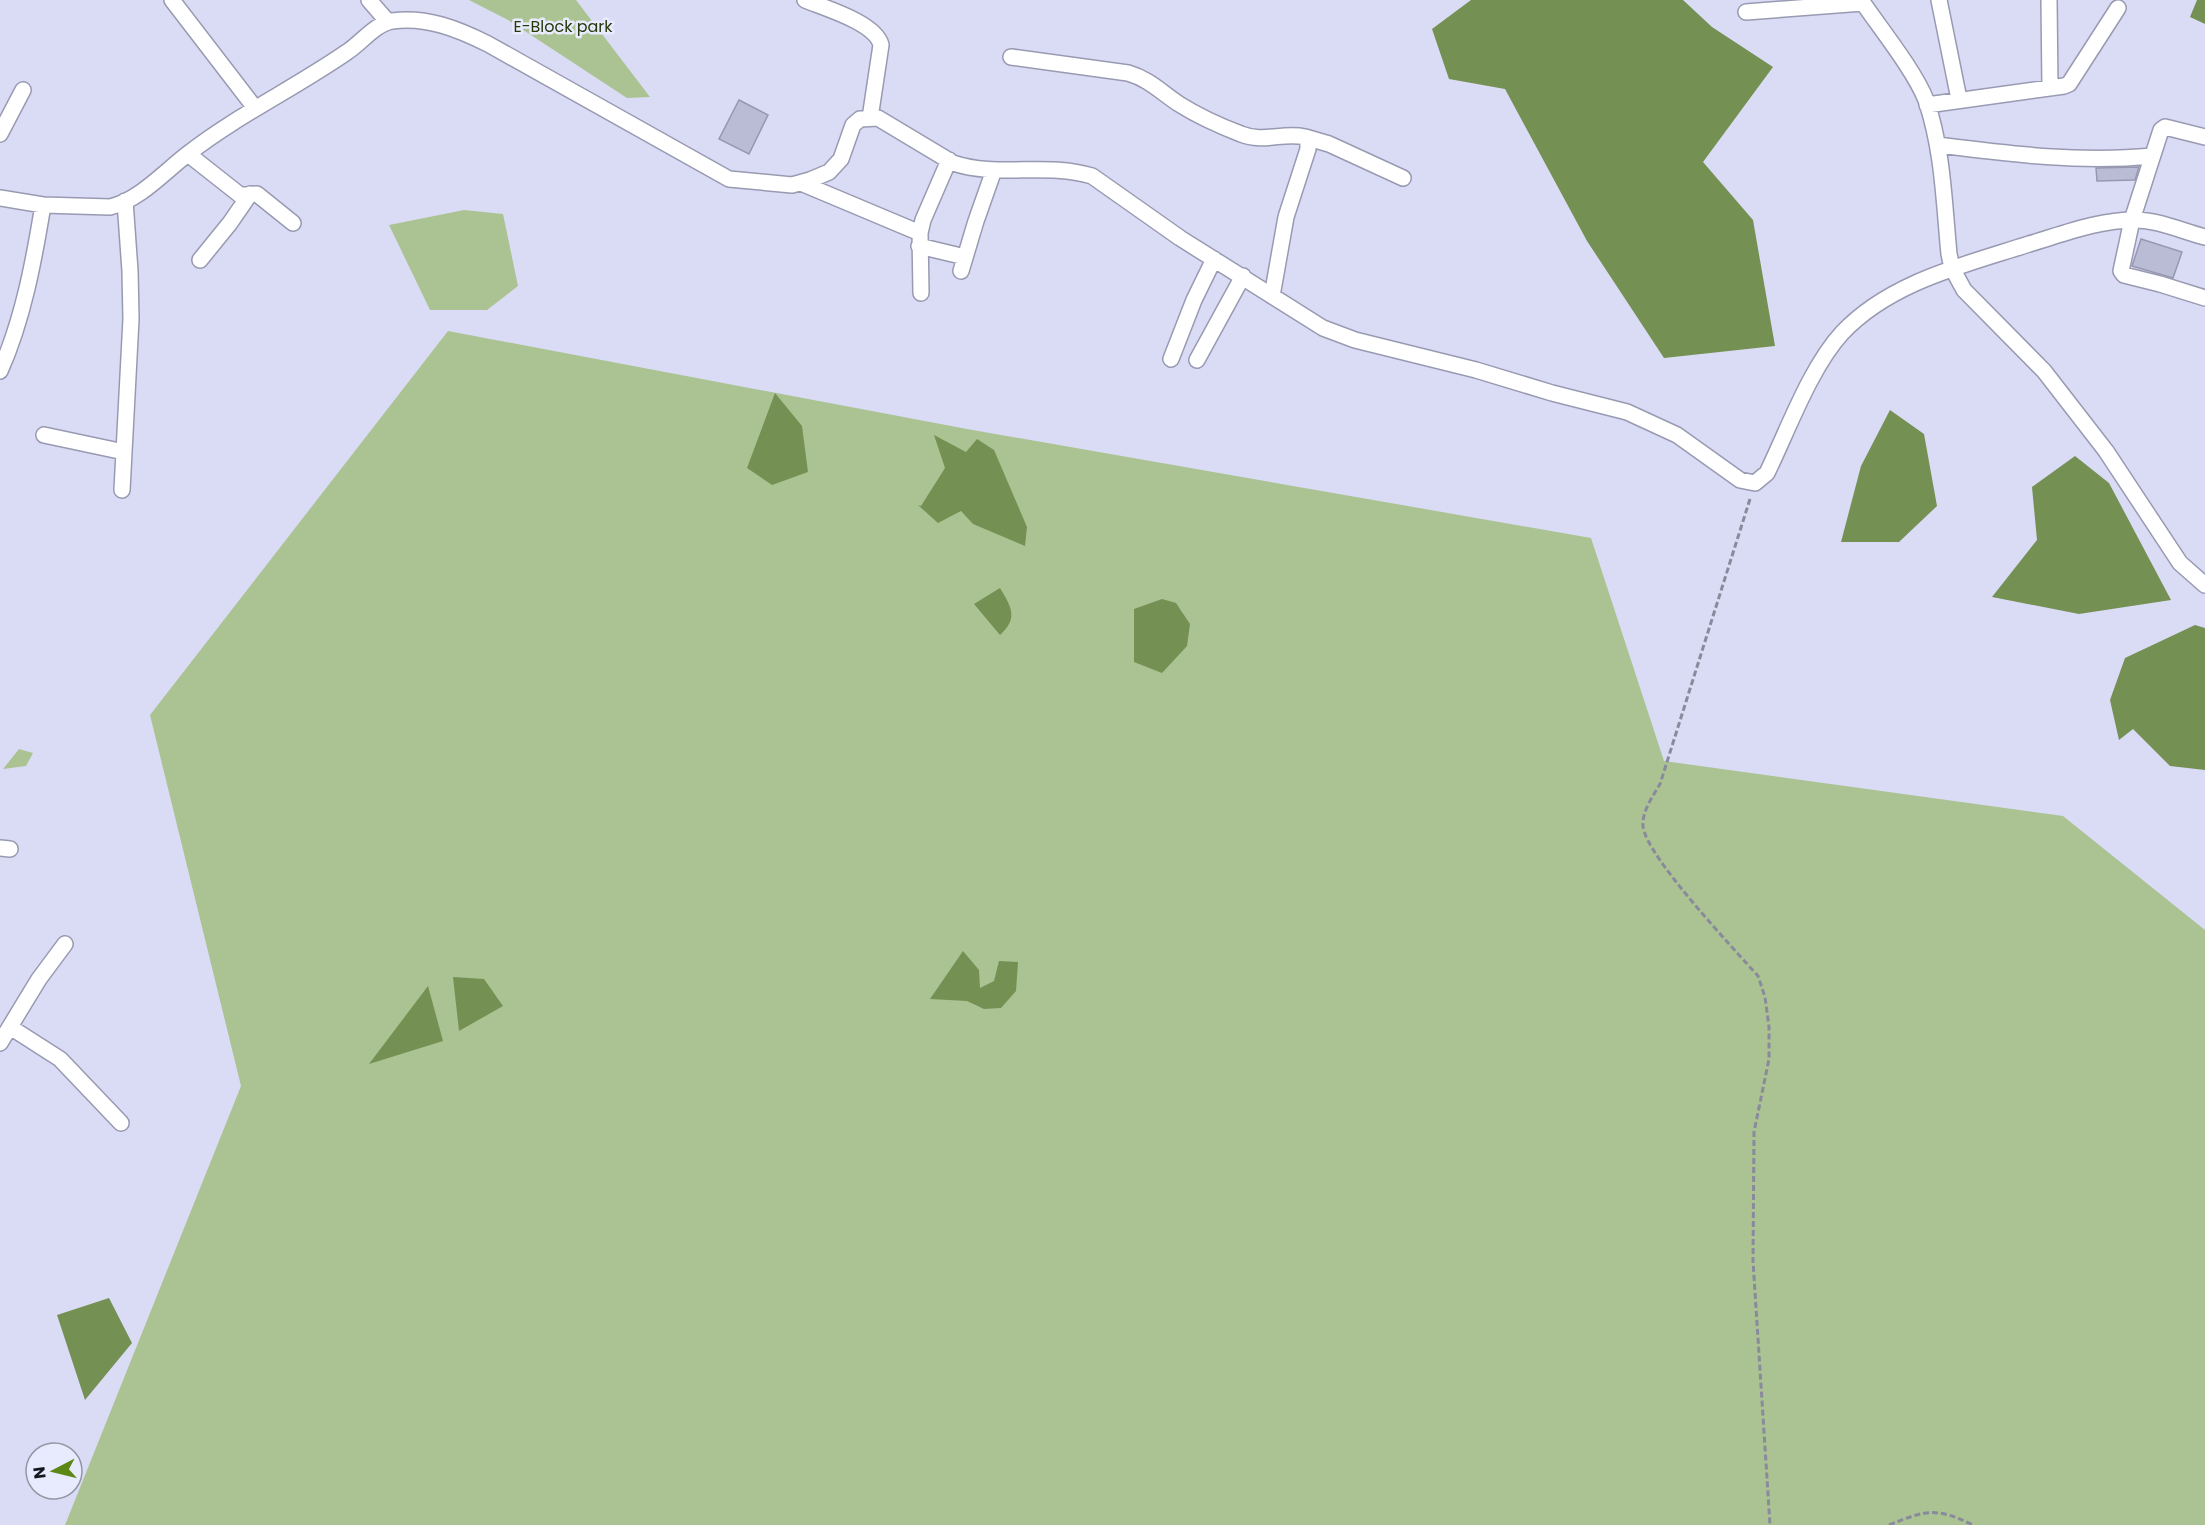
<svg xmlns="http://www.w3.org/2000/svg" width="2205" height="1525" viewBox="0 0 2205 1525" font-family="Poppins,sans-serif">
<rect width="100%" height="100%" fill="#dadcf5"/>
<path fill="#abc392" d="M 469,0 L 576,0 L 650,97 L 627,98 L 508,20 Z
M 464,210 L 503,214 L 518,286 L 487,310 L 430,310 L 389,225 Z
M 448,331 L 967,429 L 1591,538 L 1664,761 L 2063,816 L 2205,930 L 2205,1525 L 65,1525 L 241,1086 L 150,715 Z
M 19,749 L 33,753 L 26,766 L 3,769 Z"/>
<path fill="#749053" d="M 1471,0 L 1683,0 L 1712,27 L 1773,67 L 1703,162 L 1753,220 L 1775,346 L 1664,358 L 1587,241 L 1505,89 L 1449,79 L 1432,29 Z
M 2197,0 L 2205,0 L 2205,24 L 2190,17 Z
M 775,393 L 802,426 L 808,472 L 772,485 L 747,468 Z
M 1890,410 L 1924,434 L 1937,506 L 1899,542 L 1841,542 L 1861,466 Z
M 934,435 L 966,452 L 977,439 L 994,450 L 1027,527 L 1025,546 L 973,524 L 961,511 L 938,523 L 918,505 L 921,506 L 945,468 Z
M 2075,456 L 2109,483 L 2171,600 L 2079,614 L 1992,597 L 2037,540 L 2032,487 Z
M 1000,588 C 1012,608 1018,618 1000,635 L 974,604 Z
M 1162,599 L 1176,603 L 1190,624 L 1187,646 L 1162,673 L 1134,662 L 1134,609 Z
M 2195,625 L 2205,628 L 2205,770 L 2170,766 L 2133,729 L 2119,740 L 2110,700 L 2125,658 Z
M 963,951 L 979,970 L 980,988 L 994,981 L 999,961 L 1018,962 L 1016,991 L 1001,1008 L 984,1009 L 967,1001 L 930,999 Z
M 453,977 L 484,979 L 503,1006 L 459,1031 Z
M 428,986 L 443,1041 L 369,1064 Z
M 109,1298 L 132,1343 L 85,1400 L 57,1315 Z"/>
<path fill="#babcd5" stroke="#9698af" stroke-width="1.5" d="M 739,100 L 768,115 L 749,154 L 719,139 Z
M 2139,167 L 2135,180 L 2097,181 L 2096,168 Z
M 2141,239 L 2182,252 L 2173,278 L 2132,266 Z"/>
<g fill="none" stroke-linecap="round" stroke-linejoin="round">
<g stroke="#989ab2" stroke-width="18">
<path id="minor" d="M 172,0 L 255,108
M 369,0 L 388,22
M 805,0 C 825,8 876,23 881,45 L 870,118
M 1861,0 C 1880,28 1914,70 1926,100 C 1943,150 1944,203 1949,254 L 1952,268 L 1964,290 L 2044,371 L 2106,451 L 2180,563 L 2205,585
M 1939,0 L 1959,99
M 2049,0 L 2050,88
M 1746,12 L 1863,3
M 1011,57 L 1128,73 C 1149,79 1161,92 1179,104 C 1198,116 1220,126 1241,134 C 1263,143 1284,132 1305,137 L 1308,143 L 1308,149 L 1286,217 L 1272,296
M 1927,105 L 2064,86 L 2069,84 L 2118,8
M 0,134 L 23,90
M 1305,137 L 1329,144 L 1403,178
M 2205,137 L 2165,127 L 2161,130 L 2132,220 L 2121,271 L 2124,275 L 2160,284 L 2205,298
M 1938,145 C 2010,154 2080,163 2152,156
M 188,154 L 240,195 L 257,194 L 293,223
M 801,183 L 920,233
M 0,198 L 43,205 L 110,207 C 140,200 165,171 189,153 C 238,115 295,88 347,52 C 361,43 375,24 392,21 C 426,16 458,29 488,44 L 729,179 L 792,185 L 810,180 L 829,172 L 841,159 L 853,125 L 860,119 L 878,118 L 953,163 C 998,178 1046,162 1092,176 L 1180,238 L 1323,328 L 1355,340 L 1476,370 L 1552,393 L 1627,412 L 1677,435 L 1740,480 L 1755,483 L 1767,473 C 1788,430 1810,368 1842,333 C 1890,282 1964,265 2029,244 C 2063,234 2098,220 2135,220 C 2158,220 2182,231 2205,237
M 919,246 L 965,257
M 200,260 L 230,223 L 250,194
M 961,271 L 976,221 L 994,170
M 921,293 L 920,233 L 923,220 L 949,160
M 1171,359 L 1194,300 L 1214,259
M 1197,360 L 1243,276
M 0,371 C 23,320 34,260 43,205
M 44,435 L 124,452
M 122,490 L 131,319 L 130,271 L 125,201
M 0,848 L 10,849
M 10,1027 L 60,1059 L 121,1123
M 0,1043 L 39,979 L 65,944"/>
</g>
<path stroke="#898a9c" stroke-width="3" stroke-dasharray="6 3" stroke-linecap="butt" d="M 1750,499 L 1660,784 C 1653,796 1642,811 1643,826 C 1645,855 1735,950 1758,976 L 1765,997 L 1769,1027 L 1769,1059 L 1754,1132 L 1753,1261 L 1770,1525
M 1889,1525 C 1926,1510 1936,1507 1973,1525"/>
<use href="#minor" stroke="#fff" stroke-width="15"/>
</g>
<g text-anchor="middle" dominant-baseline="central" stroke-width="5" stroke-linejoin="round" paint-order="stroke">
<g font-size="16" fill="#26390a" stroke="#e8eafe">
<text x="563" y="26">E-Block park</text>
</g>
</g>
<g transform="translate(54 1471) rotate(263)"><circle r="28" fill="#e8eafe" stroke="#9495a5" stroke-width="1.5"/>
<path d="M0-4.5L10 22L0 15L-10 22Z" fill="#5c8714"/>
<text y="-9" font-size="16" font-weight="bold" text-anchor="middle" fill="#16161f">N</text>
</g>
</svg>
